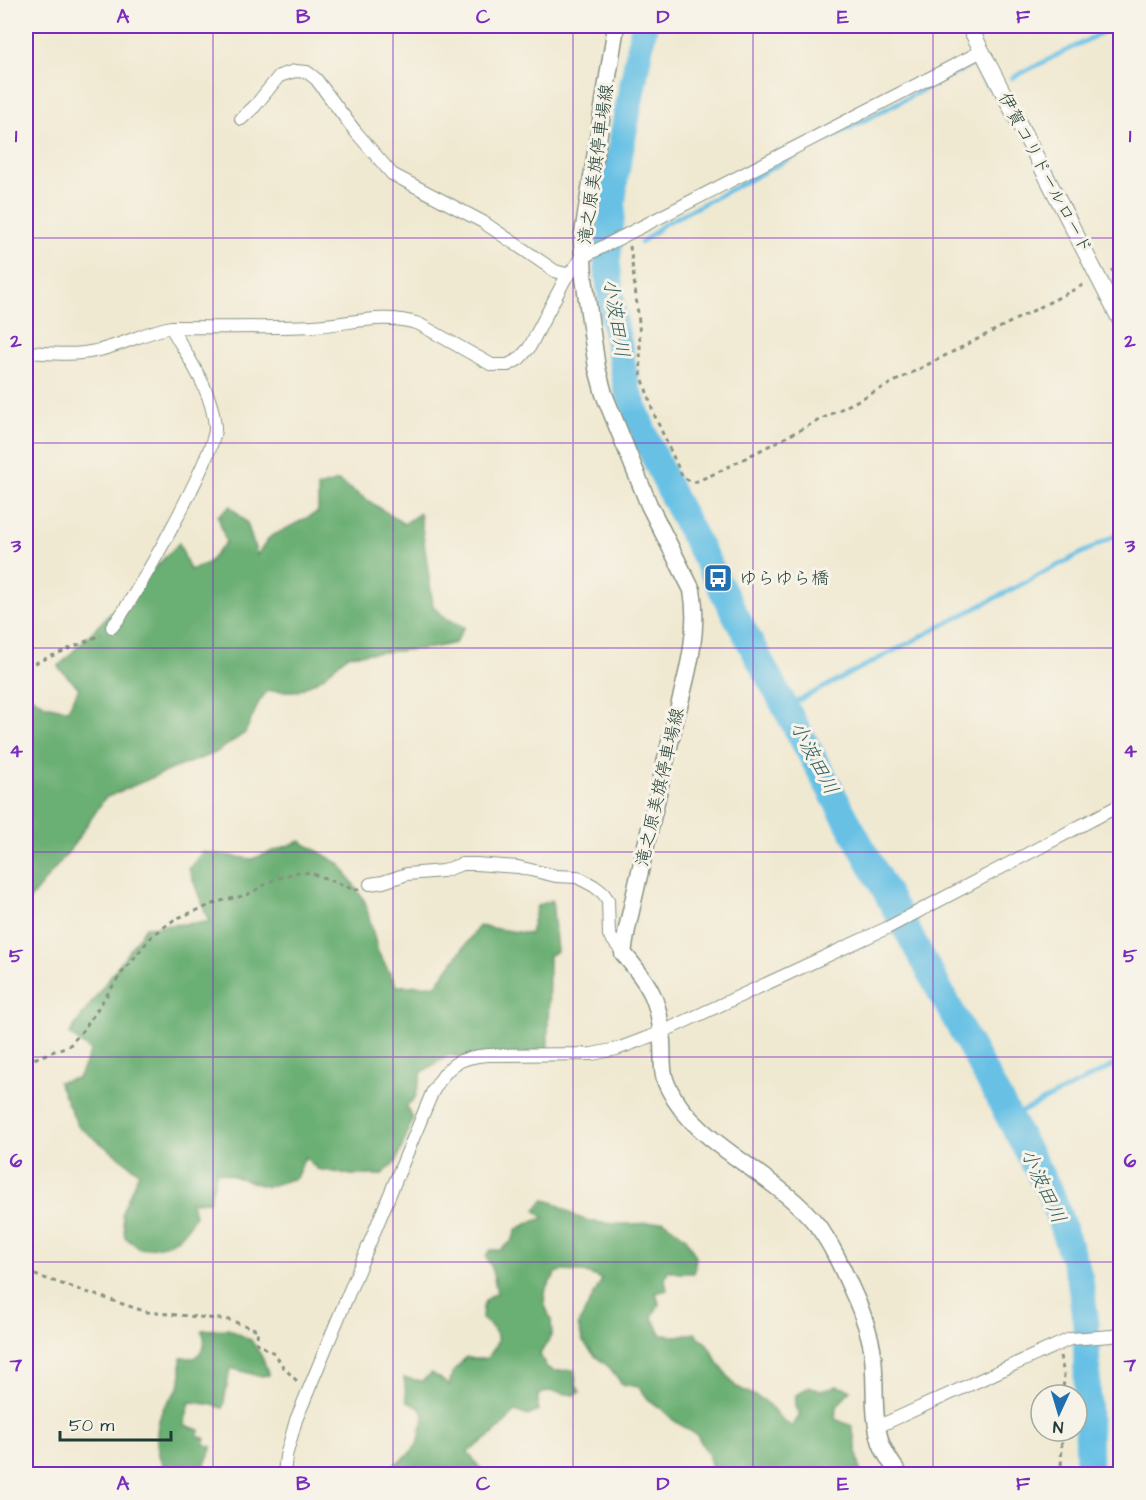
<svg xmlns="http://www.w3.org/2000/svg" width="1146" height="1500" viewBox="0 0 1146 1500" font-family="'Architects Daughter','Klee One',sans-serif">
<rect width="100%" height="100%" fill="#f7f3e8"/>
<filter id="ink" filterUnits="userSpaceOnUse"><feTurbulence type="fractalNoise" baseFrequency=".0167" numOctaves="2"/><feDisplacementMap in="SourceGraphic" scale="12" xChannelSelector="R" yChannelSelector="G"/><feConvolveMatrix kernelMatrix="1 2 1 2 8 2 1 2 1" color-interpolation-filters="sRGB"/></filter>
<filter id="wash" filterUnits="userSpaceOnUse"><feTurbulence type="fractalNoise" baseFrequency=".008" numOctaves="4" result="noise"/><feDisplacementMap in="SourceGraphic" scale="24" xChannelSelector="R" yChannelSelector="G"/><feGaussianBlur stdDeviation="1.35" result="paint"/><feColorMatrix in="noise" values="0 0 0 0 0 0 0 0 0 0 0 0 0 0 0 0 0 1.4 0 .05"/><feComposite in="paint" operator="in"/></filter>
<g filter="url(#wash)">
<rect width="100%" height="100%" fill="#f0e9d2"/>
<path fill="#6baf73" stroke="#457654" stroke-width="1.5" d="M 338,481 L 404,524 L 420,513 L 433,606 L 443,617 L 464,627 L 455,643 L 432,648 L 348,655 L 322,678 L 298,691 L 267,691 L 259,702 L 245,733 L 215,753 L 172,769 L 105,798 L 70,850 L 29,900 L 31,964 L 26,971 L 26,693 L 45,705 L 68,710 L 79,688 L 58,667 L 179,543 L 190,570 L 208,563 L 226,542 L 218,516 L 230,506 L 247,523 L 257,555 L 270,537 L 318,512 L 318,487 Z
M 300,841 L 340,864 L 365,902 L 378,952 L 397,986 L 436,985 L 479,926 L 530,934 L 537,906 L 552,900 L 557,952 L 549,955 L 548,1047 L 535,1062 L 509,1066 L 449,1055 L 422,1072 L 415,1098 L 406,1106 L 413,1119 L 396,1162 L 381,1175 L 352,1175 L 317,1169 L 305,1157 L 296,1178 L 267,1187 L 217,1171 L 209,1201 L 191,1202 L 195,1215 C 180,1244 171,1245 140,1249 L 125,1237 L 122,1212 L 139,1172 L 78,1126 L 58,1082 L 78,1078 L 91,1051 L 69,1034 L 146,927 L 209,922 L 189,869 L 202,852 L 252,859 Z
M 543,1200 C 558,1201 566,1213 580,1218 C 606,1227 637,1225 664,1221 L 686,1238 L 696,1257 L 694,1273 L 678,1273 L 668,1270 L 665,1279 L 667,1290 L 656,1293 L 659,1304 L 652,1317 L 662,1335 L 677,1336 L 695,1333 L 707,1344 L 719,1364 L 735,1386 L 765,1401 L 778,1416 L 792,1427 L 800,1415 L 795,1407 L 796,1395 L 810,1386 L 820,1391 L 837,1386 L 850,1390 L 836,1408 L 835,1419 L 852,1426 L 861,1474 L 714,1474 L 708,1454 L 697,1435 L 673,1420 L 663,1410 L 649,1400 L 639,1387 L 622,1384 L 610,1368 L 595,1356 L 583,1342 L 578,1325 L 602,1279 L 584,1272 L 562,1271 L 556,1273 L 546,1288 L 544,1303 L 551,1320 L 552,1334 L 540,1354 L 546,1367 L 554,1371 L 574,1370 L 576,1384 L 580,1392 L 574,1395 L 548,1391 L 538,1395 L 538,1411 L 528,1416 L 515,1411 C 499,1431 488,1439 467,1452 L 485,1474 L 382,1474 C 395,1464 424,1449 420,1429 L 423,1424 L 424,1414 L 419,1407 L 407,1402 L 404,1378 L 422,1381 L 432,1373 L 449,1385 L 453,1372 L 466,1357 L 474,1359 L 486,1359 C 503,1341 500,1332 482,1319 C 483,1303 482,1300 497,1293 L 492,1268 L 486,1257 L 490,1250 L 500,1250 L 512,1241 L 517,1229 L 531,1222 L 544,1218 L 535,1210 Z
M 228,1329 L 251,1340 L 262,1357 L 269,1375 L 259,1376 L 230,1368 L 223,1408 L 209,1404 L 190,1402 L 184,1425 L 200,1430 L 197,1436 L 206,1439 L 204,1444 L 212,1447 L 201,1474 C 192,1475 177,1476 169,1471 C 153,1458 155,1426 163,1409 C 167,1401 175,1395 179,1386 C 182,1378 181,1367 181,1358 L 195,1358 C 205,1349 207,1344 202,1330 Z"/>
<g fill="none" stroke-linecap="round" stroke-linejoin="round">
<path stroke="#67c1e5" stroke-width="4.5" d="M 1012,78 L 1115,26
M 641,243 L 664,224 L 975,63 L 988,87
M 786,707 L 1120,533
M 1010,1118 L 1120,1062"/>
<path stroke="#67c1e5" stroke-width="27" d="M 644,26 L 615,178 L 607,263 L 613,314 L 627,389 L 647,441 L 673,497 L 754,650 L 1052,1196 L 1080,1279 L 1086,1324 L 1089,1474"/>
</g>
</g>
<g filter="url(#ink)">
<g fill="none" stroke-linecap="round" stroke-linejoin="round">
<g stroke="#889383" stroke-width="14">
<path id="minor" d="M 241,119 L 255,106 L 279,76 L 295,71 L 307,72 L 316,79 L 355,131 L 392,174 L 483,222 L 555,271 L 569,275
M 26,352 C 49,353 72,356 95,351 C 121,346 145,332 171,327 C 219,327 267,328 314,326 C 350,324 384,312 419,324 L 492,365 L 508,365 L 519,359 L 529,348 L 565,279 L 583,257 L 982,51
M 112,627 C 132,605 216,453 215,428 C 213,391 188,358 171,327
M 370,884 L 383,882 L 407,874 L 443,871 L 462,864 L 476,864 L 518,867 L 556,876 L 577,877 L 594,886 L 603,893 L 608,900 L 609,935 L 623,953
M 877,1427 L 1070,1339 L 1112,1336 L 1120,1334
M 284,1474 L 286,1456 L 296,1420 L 432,1093 C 447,1066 457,1057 488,1055 L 592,1054 L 617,1049 L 662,1032 L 887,928 L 1120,805"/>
</g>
<g stroke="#889383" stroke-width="17">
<path id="tertiary" d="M 969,26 L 1120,320"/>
</g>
<g stroke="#889383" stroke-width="19">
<path id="secondary" d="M 616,26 L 582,240 L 584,278 L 597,368 L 604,394 L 649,505 L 692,590 C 701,639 682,690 671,738 C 656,802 641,865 627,929 L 623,953 C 650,985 660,1000 662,1042 C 663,1057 661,1074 668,1087 C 695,1145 777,1174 817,1225 C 834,1247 845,1275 857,1301 C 863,1315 869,1333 872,1348 C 877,1380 871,1413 881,1443 C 885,1455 893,1465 899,1474"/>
</g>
<path stroke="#889383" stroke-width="3" stroke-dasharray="4.5 4.5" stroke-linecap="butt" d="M 630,246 L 639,322 L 641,373 L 653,412 L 682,476 L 688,480 L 695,482 L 716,473 L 1087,283
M 1111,271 L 1120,266
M 26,667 L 101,635
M 26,1062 L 70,1045 L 84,1029 L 121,974 L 152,936 L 175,919 L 221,901 L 247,895 L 275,879 L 298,872 L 311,873 L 355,890 L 360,889
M 26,1272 L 147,1312 L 229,1320 L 258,1330 L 256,1343 L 274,1353 L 284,1368 L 299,1383
M 1060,1356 L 1064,1374 L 1063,1395
M 1061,1474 L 1062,1431
M 1118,1474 L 1117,1372 L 1120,1365"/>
<use href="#minor" stroke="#fff" stroke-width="12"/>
<use href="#tertiary" stroke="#fff" stroke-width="15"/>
<use href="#secondary" stroke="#fff" stroke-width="16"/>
</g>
</g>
<path fill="none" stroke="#7b2cbf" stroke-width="1.5" stroke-opacity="0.55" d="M 213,26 L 213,1474M 393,26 L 393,1474M 573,26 L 573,1474M 753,26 L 753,1474M 933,26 L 933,1474M 26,238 L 1120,238M 26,443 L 1120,443M 26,648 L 1120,648M 26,852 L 1120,852M 26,1057 L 1120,1057M 26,1262 L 1120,1262"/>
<defs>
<g id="bus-square" transform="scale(1.5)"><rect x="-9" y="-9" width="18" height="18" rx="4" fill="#1f6fb2" stroke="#f7f3e8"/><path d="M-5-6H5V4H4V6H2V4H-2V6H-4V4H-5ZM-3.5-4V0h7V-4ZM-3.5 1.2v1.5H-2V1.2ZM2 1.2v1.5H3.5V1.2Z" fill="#fff"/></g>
</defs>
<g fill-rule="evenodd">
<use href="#bus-square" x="718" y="578"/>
</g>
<g text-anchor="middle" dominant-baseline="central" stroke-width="6" stroke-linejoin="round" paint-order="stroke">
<g font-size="18" fill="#1f3d34" stroke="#f7f3e8">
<text transform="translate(596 164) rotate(-82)">滝之原美旗停車場線</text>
<text transform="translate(1045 173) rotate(62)">伊賀コリドールロード</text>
<text transform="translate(660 787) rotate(-77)">滝之原美旗停車場線</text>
</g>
<g font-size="18" fill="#1f3d34" stroke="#f7f3e8" text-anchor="start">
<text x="739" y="578">ゆらゆら橋</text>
</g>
<g font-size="20" font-style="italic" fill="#315e60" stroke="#f7f3e8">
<text transform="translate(616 318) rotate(81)">小波田川</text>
<text transform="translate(814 758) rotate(62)">小波田川</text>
<text transform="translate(1043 1186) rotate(65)">小波田川</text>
</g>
</g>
<rect width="1146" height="1500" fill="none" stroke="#f7f3e8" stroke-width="66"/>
<g transform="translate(1059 1413) rotate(184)"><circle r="28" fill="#f7f3e8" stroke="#a1aaa0" stroke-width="1.5"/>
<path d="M0-4.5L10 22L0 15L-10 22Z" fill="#1f6fb2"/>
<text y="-9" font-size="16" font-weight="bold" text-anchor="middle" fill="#1f3d34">N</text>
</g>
<path d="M60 1431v9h111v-9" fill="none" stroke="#1f3d34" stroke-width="3"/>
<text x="69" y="1431" font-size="18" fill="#1f3d34" stroke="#f7f3e8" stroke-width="4.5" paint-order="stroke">50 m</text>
<rect x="33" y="33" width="1080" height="1434" fill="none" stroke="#7b2cbf" stroke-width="2"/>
<g font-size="20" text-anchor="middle" font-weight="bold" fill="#7b2cbf">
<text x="123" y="23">A</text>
<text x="303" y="23">B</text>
<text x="483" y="23">C</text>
<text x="663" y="23">D</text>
<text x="843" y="23">E</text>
<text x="1023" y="23">F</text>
<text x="16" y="142">1</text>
<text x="1130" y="142">1</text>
<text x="16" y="347">2</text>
<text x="1130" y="347">2</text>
<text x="16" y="552">3</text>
<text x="1130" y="552">3</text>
<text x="16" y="757">4</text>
<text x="1130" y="757">4</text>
<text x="16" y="962">5</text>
<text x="1130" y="962">5</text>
<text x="16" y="1167">6</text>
<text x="1130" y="1167">6</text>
<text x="16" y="1371">7</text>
<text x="1130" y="1371">7</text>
<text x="123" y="1490">A</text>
<text x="303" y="1490">B</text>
<text x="483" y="1490">C</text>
<text x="663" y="1490">D</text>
<text x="843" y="1490">E</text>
<text x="1023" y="1490">F</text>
</g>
</svg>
